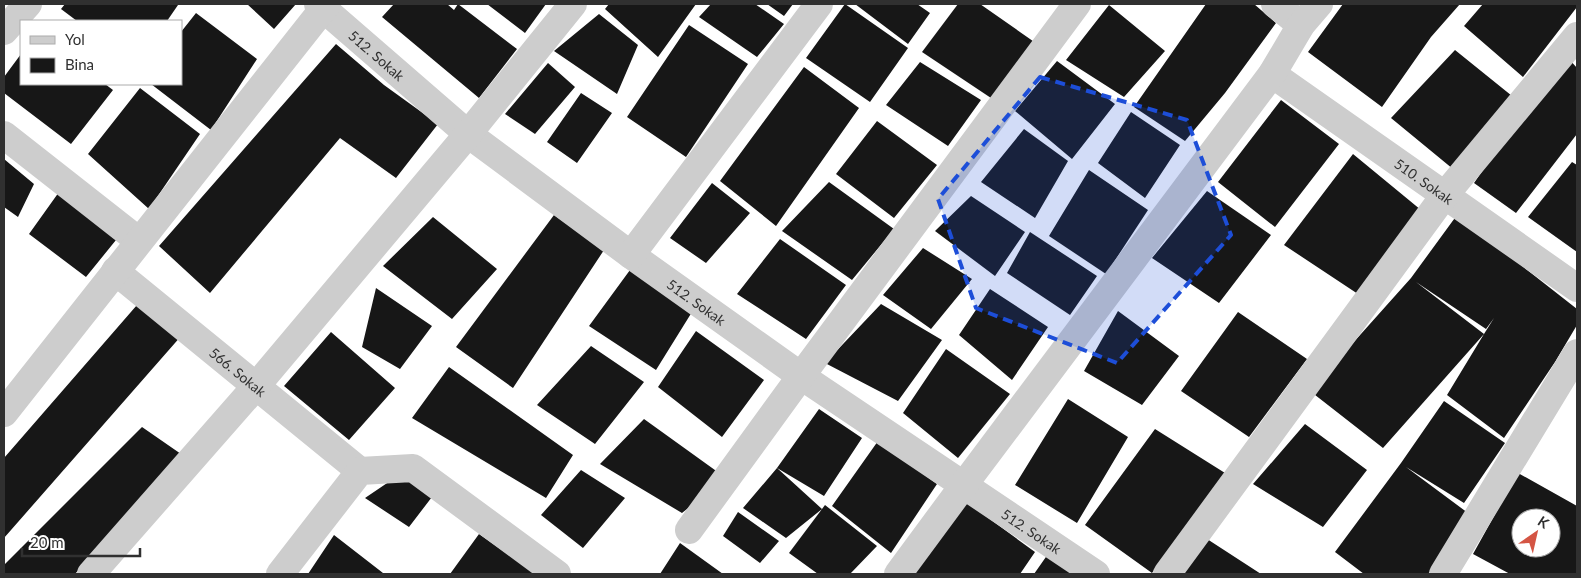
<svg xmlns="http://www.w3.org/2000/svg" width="1581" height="578" viewBox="0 0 1581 578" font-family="Lato,sans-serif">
<rect width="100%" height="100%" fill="#fff"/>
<path fill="#171717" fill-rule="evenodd" d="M 65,4 L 177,4 L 178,5 L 167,21 L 77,21 L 61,9 Z
M 247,4 L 296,4 L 274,29 Z
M 394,4 L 447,4 L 454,10 L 458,4 L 517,49 L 479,98 L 382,17 Z
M 487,4 L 546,4 L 525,33 Z
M 609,4 L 696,4 L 658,57 L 605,9 Z
M 711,4 L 755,4 L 784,24 L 757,57 L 699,17 Z
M 767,4 L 793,4 L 784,16 Z
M 845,4 L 908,48 L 870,102 L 806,58 Z
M 855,4 L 917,4 L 930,13 L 908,44 Z
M 958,4 L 980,4 L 1040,46 L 991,98 L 922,52 Z
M 1206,4 L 1254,4 L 1276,23 L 1225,93 L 1185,141 L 1134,107 Z
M 1343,4 L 1460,4 L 1431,37 L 1382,107 L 1308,52 Z
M 1483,4 L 1577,4 L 1577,7 L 1523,77 L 1464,26 Z
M 1109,5 L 1165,51 L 1124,97 L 1066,60 Z
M 196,13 L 257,59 L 211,130 L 151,84 L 181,84 L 181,32 Z
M 599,14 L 638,45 L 617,94 L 554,51 Z
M 689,25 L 748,64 L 686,157 L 627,117 Z
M 336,44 L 384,85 L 438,124 L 396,178 L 340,138 L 210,293 L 159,246 Z
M 1455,50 L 1517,100 L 1453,169 L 1391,118 Z
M 21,54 L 21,84 L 105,84 L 113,90 L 71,144 L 4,93 L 4,77 Z
M 1569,59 L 1577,68 L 1577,134 L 1516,213 L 1474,183 L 1520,117 Z
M 1057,61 L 1115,104 L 1072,159 L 1015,111 Z
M 920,62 L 981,100 L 948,146 L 886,105 Z
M 548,63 L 575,87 L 535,134 L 505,114 Z
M 804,67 L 859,108 L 776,226 L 720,181 Z
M 140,88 L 200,134 L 149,209 L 88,154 Z
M 581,93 L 612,113 L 577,163 L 547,142 Z
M 1281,100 L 1339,144 L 1275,227 L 1218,182 Z
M 1131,112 L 1180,145 L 1145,198 L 1098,163 Z
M 877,121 L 937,165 L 894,218 L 836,174 Z
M 1024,129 L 1068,161 L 1035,218 L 981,182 Z
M 1353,154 L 1421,210 L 1361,296 L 1284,245 Z
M 4,159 L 34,184 L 18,217 L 4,207 Z
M 1572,162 L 1577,165 L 1577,252 L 1528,217 Z
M 1089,170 L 1148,210 L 1106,274 L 1049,236 Z
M 829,182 L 894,229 L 852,280 L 782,231 Z
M 712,183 L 750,213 L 706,263 L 670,238 Z
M 1207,191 L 1271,235 L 1219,303 L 1152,258 Z
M 59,192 L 116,240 L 86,277 L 29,234 Z
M 971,196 L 1025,232 L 995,276 L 935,231 Z
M 554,215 L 604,250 L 513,388 L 456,347 Z
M 1457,215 L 1577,309 L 1577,325 L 1555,362 L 1504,438 L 1447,395 L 1484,334 L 1383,448 L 1310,391 L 1411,278 ZM 1416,282 L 1486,329 L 1494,318 L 1484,334 Z
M 433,217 L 497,269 L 452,319 L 383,266 Z
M 1030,232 L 1097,276 L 1070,315 L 1007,273 Z
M 780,239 L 846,285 L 806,339 L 737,294 Z
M 923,248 L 972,279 L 931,329 L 883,295 Z
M 630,270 L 692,312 L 656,370 L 589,326 Z
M 376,288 L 432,326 L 400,369 L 362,347 Z
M 990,289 L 1048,327 L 1012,380 L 959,335 Z
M 881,304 L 942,340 L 898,401 L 825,363 Z
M 137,305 L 182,335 L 4,538 L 4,458 Z
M 1118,311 L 1179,356 L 1142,405 L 1084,371 Z
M 1238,312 L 1307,359 L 1249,437 L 1181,391 Z
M 696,331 L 764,380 L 722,437 L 658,387 Z
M 331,332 L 395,388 L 349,440 L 284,386 Z
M 591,346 L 644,382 L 595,444 L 537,405 Z
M 946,349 L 1010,394 L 958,458 L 903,413 Z
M 449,367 L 573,455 L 546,498 L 412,418 Z
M 1068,399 L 1128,437 L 1077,523 L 1015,485 Z
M 1444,401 L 1505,443 L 1464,503 L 1406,467 L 1472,516 L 1428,574 L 1364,574 L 1335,552 L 1401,463 Z
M 819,409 L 862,438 L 824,496 L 777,468 Z
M 644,419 L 726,478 L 682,513 L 600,464 Z
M 1305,424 L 1367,470 L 1323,527 L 1253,484 Z
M 142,427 L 181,454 L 75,574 L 4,574 L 4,565 Z
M 1155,429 L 1225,473 L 1152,573 L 1085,525 Z
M 878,441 L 937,484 L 891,553 L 832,506 Z
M 777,468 L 822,509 L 786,538 L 743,508 Z
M 581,470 L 625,498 L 583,548 L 541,515 Z
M 1518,473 L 1577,506 L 1577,574 L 1510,574 L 1473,554 ZM 1521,518 L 1551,518 L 1551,548 L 1521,548 Z
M 399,475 L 435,493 L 409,527 L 365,498 Z
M 965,501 L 1035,552 L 1020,574 L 912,574 Z
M 825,505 L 877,546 L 850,574 L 818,574 L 789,553 Z
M 738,512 L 779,541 L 760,563 L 723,536 Z
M 479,534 L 536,574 L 450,574 Z
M 334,535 L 383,573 L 382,574 L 308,574 Z
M 1204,537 L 1261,574 L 1180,574 Z
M 680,543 L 723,574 L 660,574 Z
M 1048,554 L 1080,574 L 1034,574 Z"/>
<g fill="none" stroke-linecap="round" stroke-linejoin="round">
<g stroke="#cdcdcd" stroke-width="28">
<path id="s1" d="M 318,4 L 468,134 L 631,255 L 801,376 L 1096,574"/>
<path d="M 1275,4 L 1301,25"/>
<path d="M 4,31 L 28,4"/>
<path id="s2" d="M 1272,74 L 1577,288"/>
<path d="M 4,135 L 139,241"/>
<path d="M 631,255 L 819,4"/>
<path id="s3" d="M 115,271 L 360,471"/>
<path d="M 4,413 L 327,4"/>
<path d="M 689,530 L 801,376 L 1077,4"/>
<path d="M 91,574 L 257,385 L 468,134 L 573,4"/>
<path d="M 280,574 L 360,471 L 413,468 L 557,574"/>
<path d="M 898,574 L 963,486 L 1272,74 L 1301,25 L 1319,4"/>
<path d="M 1167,574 L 1444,196 L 1577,36"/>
<path d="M 1443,574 L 1577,353"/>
</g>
</g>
<path fill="#1d4ed8" fill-opacity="0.2" stroke="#1d4ed8" stroke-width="4" stroke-dasharray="10 6" stroke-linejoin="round" d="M 1040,77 L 1187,120 L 1231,235 L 1117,363 L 976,308 L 938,199 Z"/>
<g text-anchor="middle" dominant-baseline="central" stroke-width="5" stroke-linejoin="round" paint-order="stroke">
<g font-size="14" fill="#303030" stroke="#fff">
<text stroke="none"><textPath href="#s1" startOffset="78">512. Sokak</textPath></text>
<text stroke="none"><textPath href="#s2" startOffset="186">510. Sokak</textPath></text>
<text stroke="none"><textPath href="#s1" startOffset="482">512. Sokak</textPath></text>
<text stroke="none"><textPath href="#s3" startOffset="159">566. Sokak</textPath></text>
<text stroke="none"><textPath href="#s1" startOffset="888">512. Sokak</textPath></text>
</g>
</g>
<rect width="1581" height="578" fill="none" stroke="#303030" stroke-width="10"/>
<rect x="20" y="20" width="162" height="65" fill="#ffffff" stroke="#acacac"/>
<rect x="30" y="36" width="25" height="8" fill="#cdcdcd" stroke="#acacac"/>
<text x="65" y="45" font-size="15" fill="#303030">Yol</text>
<rect x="30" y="58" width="25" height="15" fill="#171717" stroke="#acacac"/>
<text x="65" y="70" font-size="15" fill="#303030">Bina</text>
<g transform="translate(1536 533) rotate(34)"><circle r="24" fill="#ffffff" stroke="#acacac"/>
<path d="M0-4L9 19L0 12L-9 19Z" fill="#d45544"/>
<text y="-8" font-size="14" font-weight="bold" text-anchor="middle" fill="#303030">K</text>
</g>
<path d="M22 548v8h118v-8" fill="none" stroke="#303030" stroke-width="2.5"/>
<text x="30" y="548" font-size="15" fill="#303030" stroke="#ffffff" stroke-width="4" paint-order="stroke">20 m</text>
</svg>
